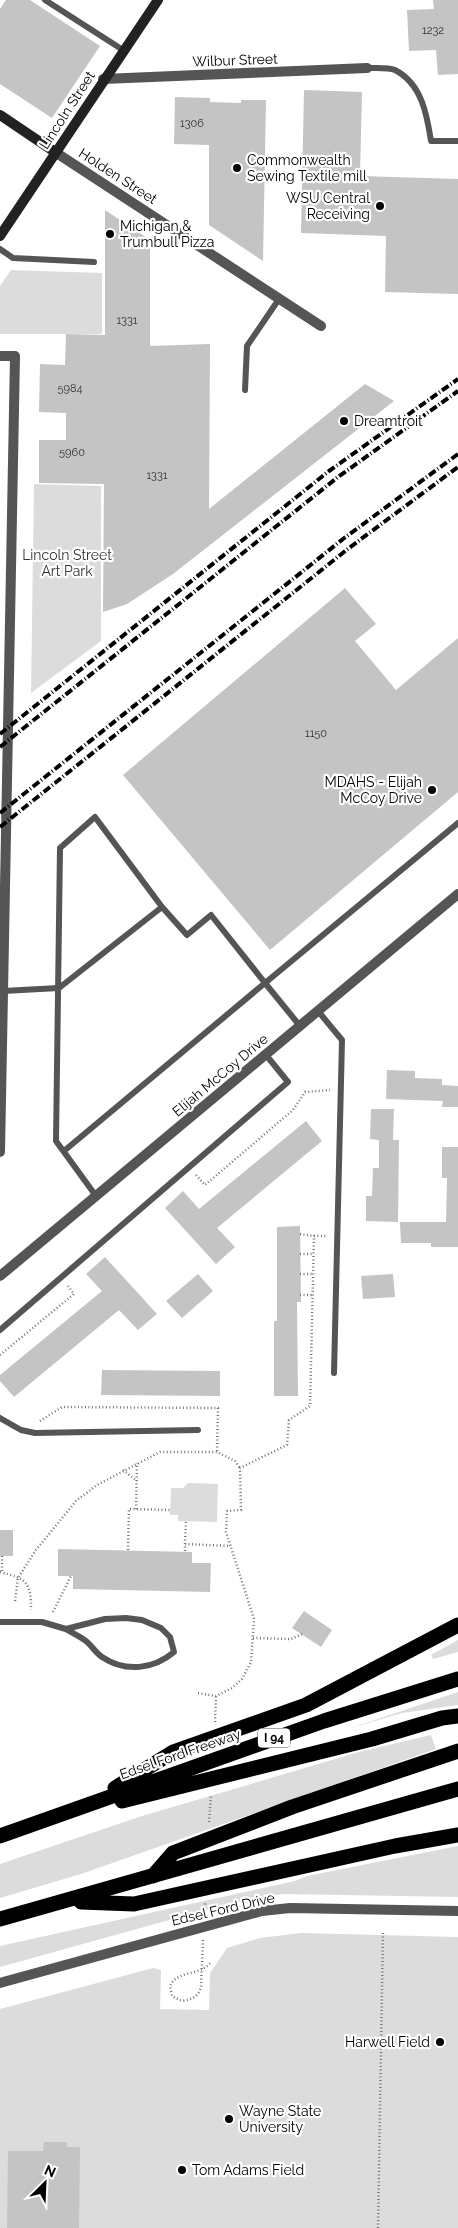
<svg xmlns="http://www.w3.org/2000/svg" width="458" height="2228" viewBox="0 0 458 2228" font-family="Raleway,sans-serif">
<rect width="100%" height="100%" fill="#fff"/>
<path fill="#dcdcdc" d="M 11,270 L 102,273 L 102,334 L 0,334 L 0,286 Z
M 34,484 L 101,486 L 101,641 L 31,693 Z
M 188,1483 L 218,1484 L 217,1522 L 178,1521 L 178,1515 L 170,1515 L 171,1488 L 183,1488 Z
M 458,1640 L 458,1652 L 433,1659 L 431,1655 Z
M 458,1692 L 458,1705 L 402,1713 L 348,1729 Z
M 431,1735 L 436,1749 L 81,1874 L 0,1898 L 0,1864 L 142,1816 L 359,1752 Z
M 458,1846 L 458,1897 L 284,1894 L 260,1897 L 198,1912 L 0,1967 L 0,1946 L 295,1881 L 307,1876 Z
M 301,1933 L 458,1937 L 458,2228 L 0,2228 L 0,2009 L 153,1968 L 161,1970 L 160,2009 L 209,2010 L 210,1973 L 227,1948 L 260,1938 Z"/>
<path fill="#c4c4c4" d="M 6,0 L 30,0 L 100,46 L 52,118 L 0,84 L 0,9 Z
M 433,0 L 458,0 L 458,74 L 438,75 L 436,50 L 409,51 L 407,10 L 434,9 Z
M 304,90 L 362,92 L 360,176 L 458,179 L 458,294 L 385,292 L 386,236 L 301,233 Z
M 175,97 L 210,98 L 210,102 L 241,103 L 241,100 L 266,100 L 263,261 L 209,225 L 209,145 L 174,144 Z
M 105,210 L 150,240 L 150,346 L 210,344 L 209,509 L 365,384 L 394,401 L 173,574 L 127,604 L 103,612 L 104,484 L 39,483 L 39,440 L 66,440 L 66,413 L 39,412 L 40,364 L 65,365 L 66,334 L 105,335 Z
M 345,588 L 376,624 L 355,641 L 396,690 L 458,638 L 458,792 L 270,950 L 123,775 Z
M 387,1070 L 415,1071 L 415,1078 L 442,1079 L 442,1085 L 458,1086 L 458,1107 L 442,1107 L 443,1101 L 386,1099 Z
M 371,1109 L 394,1109 L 393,1140 L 399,1140 L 398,1222 L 366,1221 L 366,1196 L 372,1196 L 373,1168 L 379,1168 L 379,1140 L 370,1139 Z
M 306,1121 L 322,1141 L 217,1228 L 235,1247 L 216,1264 L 165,1208 L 183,1191 L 199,1209 Z
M 442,1147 L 458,1147 L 458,1247 L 431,1247 L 431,1243 L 401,1243 L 400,1222 L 446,1222 L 447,1178 L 442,1178 Z
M 300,1226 L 301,1302 L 297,1302 L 298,1396 L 274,1396 L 274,1321 L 277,1321 L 277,1227 Z
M 105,1257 L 157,1314 L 138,1330 L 119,1310 L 14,1397 L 0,1381 L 0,1375 L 102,1291 L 86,1274 Z
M 198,1274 L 213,1291 L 182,1318 L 166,1301 Z
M 393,1274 L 395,1297 L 363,1299 L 361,1276 Z
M 102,1370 L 220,1371 L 220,1396 L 101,1395 Z
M 0,1530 L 13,1530 L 13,1556 L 0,1556 Z
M 58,1549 L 192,1552 L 192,1563 L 211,1563 L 210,1592 L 73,1589 L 73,1576 L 58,1576 Z
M 304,1611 L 332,1630 L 321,1647 L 292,1628 Z
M 44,2142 L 67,2142 L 67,2147 L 80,2147 L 79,2228 L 7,2228 L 8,2151 L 43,2151 Z"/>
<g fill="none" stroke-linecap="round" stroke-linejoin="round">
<path stroke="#777" stroke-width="2.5" stroke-dasharray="1 2.5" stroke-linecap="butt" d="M 196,1175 L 205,1185 L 293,1110 L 305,1092 L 330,1090
M 300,1234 L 314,1236
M 300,1254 L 314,1254
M 300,1274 L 314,1274
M 300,1295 L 313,1295
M 0,1355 L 74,1294 L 68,1286
M 40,1421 L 62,1407 L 218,1408 L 217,1452
M 123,1470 L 137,1481
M 136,1509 L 137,1463
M 185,1544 L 186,1521
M 128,1550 L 129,1509 L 171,1510
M 185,1551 L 185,1544 L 230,1546
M 2,1556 L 2,1572
M 0,1572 C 27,1579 31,1582 31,1610
M 15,1601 L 18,1578 L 36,1550 L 76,1501 L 97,1485 L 160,1452 L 217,1452 L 235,1461 L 240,1468
M 53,1612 L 71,1576
M 253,1638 L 291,1639 L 302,1634
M 198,1693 L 216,1696 L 232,1688 L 242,1679 L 251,1662 L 254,1619 L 226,1532 L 227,1511 L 241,1510 L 240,1468 L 287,1445 L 289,1420 L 310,1406 L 314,1236 L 328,1236
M 215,1722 L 216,1696
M 209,1822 L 211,1795
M 205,1915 L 205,1903
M 203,1940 L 201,1986 C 199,1997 192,1999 182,2001 L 172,1996 L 170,1986 C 177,1970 201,1976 211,1962
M 378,2228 L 383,1932"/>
<path stroke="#555" stroke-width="6" d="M 45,0 L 123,50
M 367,68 C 375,68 388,67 395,70 C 422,84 427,115 431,141 L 458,141
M 0,249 L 13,258 L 94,262
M 245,390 L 247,346 L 279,299
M 3,991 L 59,988 L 162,907 L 187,935 L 211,915 L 265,983 L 64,1151
M 318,1011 L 342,1040 L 334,1373
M 300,1026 L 265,983 L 458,823
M 96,1196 L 56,1141 L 60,848 L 95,817 L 162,907
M 0,1330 L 288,1082 L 266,1055
M 0,1418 L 21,1430 L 35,1433 L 198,1430
M 0,1622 L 42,1622 L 66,1629 L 105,1619 L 126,1618 L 142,1620 L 161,1628 L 170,1637 L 174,1652 C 154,1669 126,1673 102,1657 C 96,1653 92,1646 86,1641 C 80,1636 72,1633 66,1629"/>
<path stroke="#555" stroke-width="10" d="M 103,79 L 367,68
M 55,152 L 321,326
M 0,356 L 15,356 L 0,1152
M 0,1276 L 458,894
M 0,1983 L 262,1911 L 290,1908 L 458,1911"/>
<path stroke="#222" stroke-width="10" d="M 0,115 L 55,152
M 0,236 L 158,0"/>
<path stroke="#000" stroke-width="15" d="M 115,1788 L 173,1752 L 306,1705 L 458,1625
M 122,1801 L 372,1739 L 442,1718 L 458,1716
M 0,1836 L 324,1721 L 458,1679
M 153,1876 L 173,1853 L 292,1807 L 458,1751
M 81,1902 L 134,1904 L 395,1846 L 458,1835
M 0,1919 L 458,1789"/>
<path stroke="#000" stroke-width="4" stroke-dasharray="8 2.5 1 2.5" stroke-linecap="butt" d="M 0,734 L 329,471 L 458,379
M 0,747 L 338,477 L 458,391
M 0,813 L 343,539 L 458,454
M 0,827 L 349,548 L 458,467"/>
</g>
<g fill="#000" stroke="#fff" stroke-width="2">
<circle cx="237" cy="168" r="5"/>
<circle cx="380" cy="206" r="5"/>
<circle cx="110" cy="234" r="5"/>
<circle cx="344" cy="421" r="5"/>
<circle cx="432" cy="790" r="5"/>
<circle cx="440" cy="2042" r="5"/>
<circle cx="229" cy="2119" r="5"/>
<circle cx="182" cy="2170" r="5"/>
</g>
<g text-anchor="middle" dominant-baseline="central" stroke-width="4.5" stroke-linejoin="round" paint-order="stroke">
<g font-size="11" fill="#313131">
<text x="433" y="30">1232</text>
<text x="192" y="123">1306</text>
<text x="127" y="320">1331</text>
<text x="70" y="388">5984</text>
<text x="72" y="452">5960</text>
<text x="157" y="475">1331</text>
<text x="316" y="733">1150</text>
</g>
<rect fill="#fff" stroke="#4c4c4c" stroke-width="1" x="258" y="1728.5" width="32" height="19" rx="4"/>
<g font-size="12" font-weight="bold" fill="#000">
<text x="274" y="1738">I 94</text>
</g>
<g font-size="14" fill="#000" stroke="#fff">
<text transform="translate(235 60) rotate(-2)">Wilbur Street</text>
<text transform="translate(67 110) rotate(-57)">Lincoln Street</text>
<text transform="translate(118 176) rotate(33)">Holden Street</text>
<text transform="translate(220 1075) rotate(-40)">Elijah McCoy Drive</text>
<text transform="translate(180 1754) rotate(-19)">Edsel Ford Freeway</text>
<text transform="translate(223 1909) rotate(-13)">Edsel Ford Drive</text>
</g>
<g font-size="14" fill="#000" stroke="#fff" text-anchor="start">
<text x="247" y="160">Commonwealth<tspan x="247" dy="16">Sewing Textile mill</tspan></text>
<text x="370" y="198" text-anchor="end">WSU Central<tspan x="370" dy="16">Receiving</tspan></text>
<text x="120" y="226">Michigan &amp;<tspan x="120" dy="16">Trumbull Pizza</tspan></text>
<text x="354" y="421">Dreamtroit</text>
<text x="422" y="782" text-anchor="end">MDAHS - Elijah<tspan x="422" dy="16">McCoy Drive</tspan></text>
<text x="430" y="2042" text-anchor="end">Harwell Field</text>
<text x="239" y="2111">Wayne State<tspan x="239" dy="16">University</tspan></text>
<text x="192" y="2170">Tom Adams Field</text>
</g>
<g font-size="14" fill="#333" stroke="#fff">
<text x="67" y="555">Lincoln Street<tspan x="67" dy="16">Art Park</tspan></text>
</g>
</g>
<g transform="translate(45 2183) rotate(24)" stroke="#ffffff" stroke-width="4" paint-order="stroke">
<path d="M0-4L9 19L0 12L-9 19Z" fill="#000000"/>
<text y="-8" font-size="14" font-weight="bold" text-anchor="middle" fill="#000000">N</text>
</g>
</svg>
